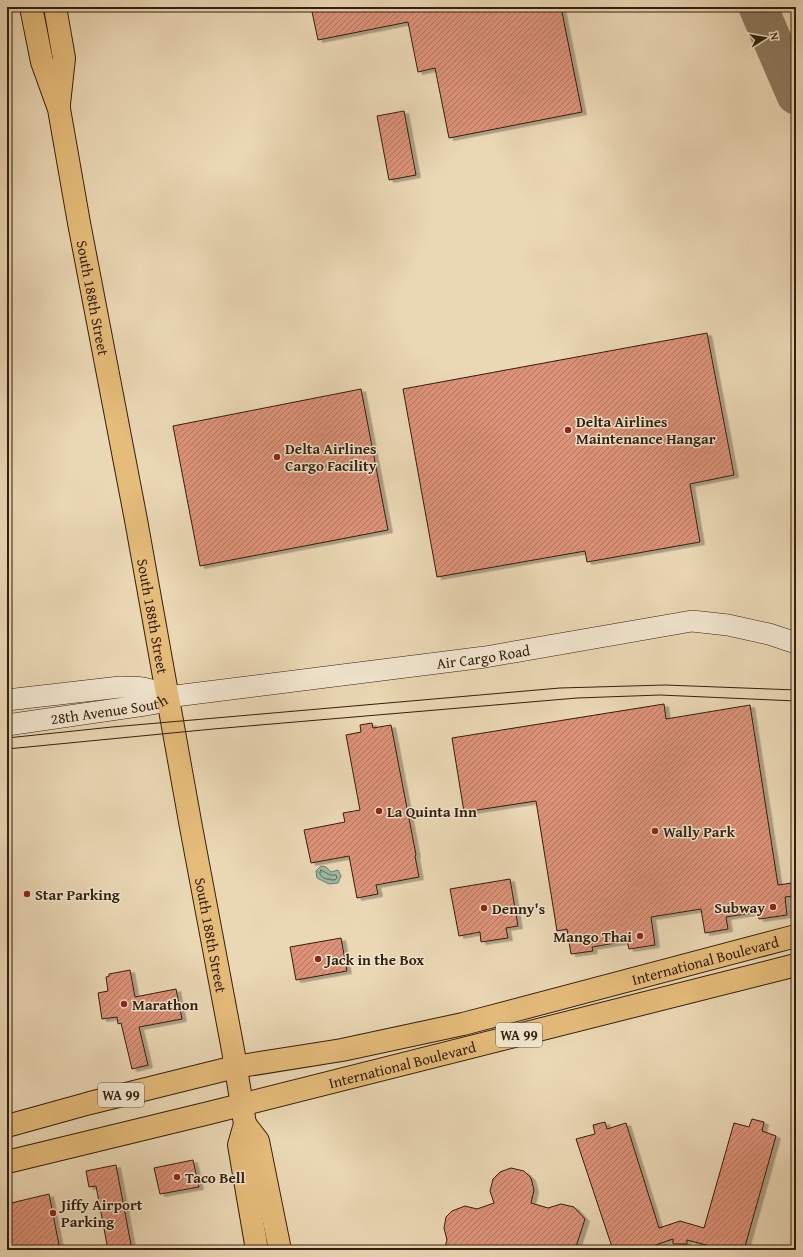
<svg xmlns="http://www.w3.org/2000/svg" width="803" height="1257" viewBox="0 0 803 1257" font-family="'Gentium Book Plus',serif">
<defs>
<pattern id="water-ripples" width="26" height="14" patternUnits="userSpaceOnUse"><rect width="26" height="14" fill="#99baa7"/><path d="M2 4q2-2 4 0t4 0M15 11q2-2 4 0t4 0" fill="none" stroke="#849f8f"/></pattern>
<pattern id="building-hatch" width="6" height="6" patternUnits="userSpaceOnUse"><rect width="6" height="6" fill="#dc9278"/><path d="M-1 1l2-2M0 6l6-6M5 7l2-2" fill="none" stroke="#b37761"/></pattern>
<filter id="shadow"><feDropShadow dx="4.5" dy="2.5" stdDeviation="0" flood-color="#0004"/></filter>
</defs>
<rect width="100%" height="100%" fill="#ead7b4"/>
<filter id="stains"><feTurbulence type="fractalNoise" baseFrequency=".005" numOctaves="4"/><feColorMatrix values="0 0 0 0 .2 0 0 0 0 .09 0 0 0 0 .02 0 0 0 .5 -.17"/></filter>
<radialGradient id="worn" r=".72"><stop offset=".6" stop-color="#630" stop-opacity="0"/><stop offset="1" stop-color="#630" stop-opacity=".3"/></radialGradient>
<path fill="url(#water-ripples)" stroke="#707c69" d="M 321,866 L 326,867 L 331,872 L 338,870 L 341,876 L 338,883 L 329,884 L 317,878 L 316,871 Z"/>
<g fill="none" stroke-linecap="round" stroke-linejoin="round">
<path stroke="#666c5a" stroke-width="1" d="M 321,870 L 330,875 L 336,875 L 337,878 L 335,880 C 329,880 322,879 320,874 Z"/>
<path stroke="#8e7b60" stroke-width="39" d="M 758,7 L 796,95"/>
</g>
<path fill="url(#building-hatch)" stroke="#321f0d" filter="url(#shadow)" d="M 311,7 L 561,7 L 582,112 L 449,138 L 435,68 L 418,72 L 408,22 L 318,40 Z
M 404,111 L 416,175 L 389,180 L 377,116 Z
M 707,333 L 734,475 L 690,484 L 700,542 L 587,562 L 585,551 L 437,577 L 403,389 Z
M 361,389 L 388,530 L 200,566 L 173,426 Z
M 664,704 L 666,719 L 750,705 L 778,885 L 792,883 L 794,896 L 785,897 L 787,915 L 759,919 L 758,912 L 726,917 L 728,929 L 705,933 L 701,909 L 651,917 L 655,945 L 629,949 L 627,941 L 592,947 L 593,951 L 571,954 L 567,929 L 557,931 L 536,801 L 464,812 L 452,738 Z
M 372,723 L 373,728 L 391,725 L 416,855 L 415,856 L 419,877 L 376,885 L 378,894 L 357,898 L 349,856 L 311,863 L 304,830 L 345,822 L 343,813 L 360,810 L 346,735 L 361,732 L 360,725 Z
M 510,879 L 518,926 L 506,928 L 508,938 L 481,942 L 480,932 L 459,936 L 450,889 Z
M 341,938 L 347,971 L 296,980 L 290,947 Z
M 130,970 L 135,997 L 176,989 L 182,1019 L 139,1027 L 148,1065 L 132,1069 L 121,1023 L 118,1024 L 117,1017 L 102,1019 L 98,993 L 108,991 L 106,977 L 109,976 L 109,974 Z
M 752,1119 L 764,1122 L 762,1131 L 776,1136 L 744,1250 L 714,1250 L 714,1247 L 687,1240 L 687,1244 L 673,1244 L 673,1239 L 641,1250 L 613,1250 L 576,1139 L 595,1134 L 593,1125 L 605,1122 L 607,1129 L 626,1123 L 659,1228 L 680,1221 L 704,1228 L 734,1123 L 749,1127 Z
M 193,1160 L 199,1187 L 160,1194 L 154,1168 Z
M 116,1165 L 132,1250 L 108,1250 L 96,1186 L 89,1187 L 86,1171 Z
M 511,1168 L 524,1171 L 531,1178 L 534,1190 L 531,1203 L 548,1208 L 561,1204 L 574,1207 L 585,1219 L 575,1250 L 444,1250 L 447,1240 L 444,1228 L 446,1217 L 452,1211 L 465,1206 L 477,1209 L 494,1203 L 490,1191 L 493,1179 L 500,1172 Z
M 49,1194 L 60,1250 L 7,1250 L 7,1204 Z"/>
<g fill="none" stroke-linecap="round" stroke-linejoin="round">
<g stroke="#321f0d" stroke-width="22">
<g id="secondary">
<path d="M 7,700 L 120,687 C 141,687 149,687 167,697"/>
<path id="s1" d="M 7,725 L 145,705 L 157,703 L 167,697 L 485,657 L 692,621 L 728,625 L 769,634 L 796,643"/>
</g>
</g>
<g stroke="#321f0d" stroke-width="24">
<g id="primary">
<path id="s2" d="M 31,7 L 42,62 L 59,109 L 79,223 L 136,520 L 191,827 L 233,1050 L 245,1124 L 239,1145 L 257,1250"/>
<path d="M 55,7 L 64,58 L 59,104"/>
<path d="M 245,1124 L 258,1141 L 280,1250"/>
<path id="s3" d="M 7,1126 L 90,1103 L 235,1067 L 342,1050 L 463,1024 L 796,936"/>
<path id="s4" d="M 7,1162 L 209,1113 L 796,965"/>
</g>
</g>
<use href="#secondary" stroke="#f1e5ce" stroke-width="21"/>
<use href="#primary" stroke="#e5bc7a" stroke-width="22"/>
<path stroke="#321f0d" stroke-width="1" d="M 7,738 L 112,727 L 560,688 L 665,685 L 796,690
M 7,749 L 213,729 L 577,698 L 660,695 L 796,701"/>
</g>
<g fill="#8f2418" stroke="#f1e5ce" stroke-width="1.5">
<circle cx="568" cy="430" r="4"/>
<circle cx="277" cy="457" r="4"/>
<circle cx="379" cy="811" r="4"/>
<circle cx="655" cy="831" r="4"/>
<circle cx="27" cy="894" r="4"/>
<circle cx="773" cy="907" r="4"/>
<circle cx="484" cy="908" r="4"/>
<circle cx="640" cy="936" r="4"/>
<circle cx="318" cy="959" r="4"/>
<circle cx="124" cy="1004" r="4"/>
<circle cx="177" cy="1177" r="4"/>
<circle cx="53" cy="1213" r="4"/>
</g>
<g text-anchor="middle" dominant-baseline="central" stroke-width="3" stroke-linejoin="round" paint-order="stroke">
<g fill="#f1e5ce" stroke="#6b5a47" stroke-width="1">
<rect x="496" y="1023" width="46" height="24" rx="3"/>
<rect x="98" y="1083" width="46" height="24" rx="3"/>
</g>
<g font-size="14" font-weight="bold" fill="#321f0d">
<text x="519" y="1035">WA 99</text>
<text x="121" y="1095">WA 99</text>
</g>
<g font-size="15" fill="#321f0d" stroke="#f1e5ce">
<text stroke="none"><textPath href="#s2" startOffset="298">South 188th Street</textPath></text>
<text stroke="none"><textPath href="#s2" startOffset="622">South 188th Street</textPath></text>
<text stroke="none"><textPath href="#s1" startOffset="482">Air Cargo Road</textPath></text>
<text stroke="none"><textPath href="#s1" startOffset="103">28th Avenue South</textPath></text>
<text stroke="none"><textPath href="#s2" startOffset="946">South 188th Street</textPath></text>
<text stroke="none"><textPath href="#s3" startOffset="718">International Boulevard</textPath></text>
<text stroke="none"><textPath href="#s4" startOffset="407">International Boulevard</textPath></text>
</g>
<g font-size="15" font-weight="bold" fill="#321f0d" stroke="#f1e5ce" text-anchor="start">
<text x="576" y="421">Delta Airlines<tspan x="576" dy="17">Maintenance Hangar</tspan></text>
<text x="285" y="448">Delta Airlines<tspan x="285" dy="17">Cargo Facility</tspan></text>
<text x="387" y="811">La Quinta Inn</text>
<text x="663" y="831">Wally Park</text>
<text x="35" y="894">Star Parking</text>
<text x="765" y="907" text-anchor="end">Subway</text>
<text x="492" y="908">Denny's</text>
<text x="632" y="936" text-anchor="end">Mango Thai</text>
<text x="326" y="959">Jack in the Box</text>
<text x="132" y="1004">Marathon</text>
<text x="185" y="1177">Taco Bell</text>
<text x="61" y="1204">Jiffy Airport<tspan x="61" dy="17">Parking</tspan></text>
</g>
</g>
<rect width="803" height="1257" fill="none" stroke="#ead7b4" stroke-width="24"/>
<rect x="8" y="8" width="787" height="1241" fill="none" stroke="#321f0d" stroke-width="2"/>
<rect x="12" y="12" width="779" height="1233" fill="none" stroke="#321f0d"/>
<g transform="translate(765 38) rotate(79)" stroke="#f1e5ce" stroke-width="3" paint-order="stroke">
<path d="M0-3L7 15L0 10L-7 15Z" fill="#321f0d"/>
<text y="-6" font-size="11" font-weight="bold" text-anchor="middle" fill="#321f0d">N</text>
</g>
<rect width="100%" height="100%" filter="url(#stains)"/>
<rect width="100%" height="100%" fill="url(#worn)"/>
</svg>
